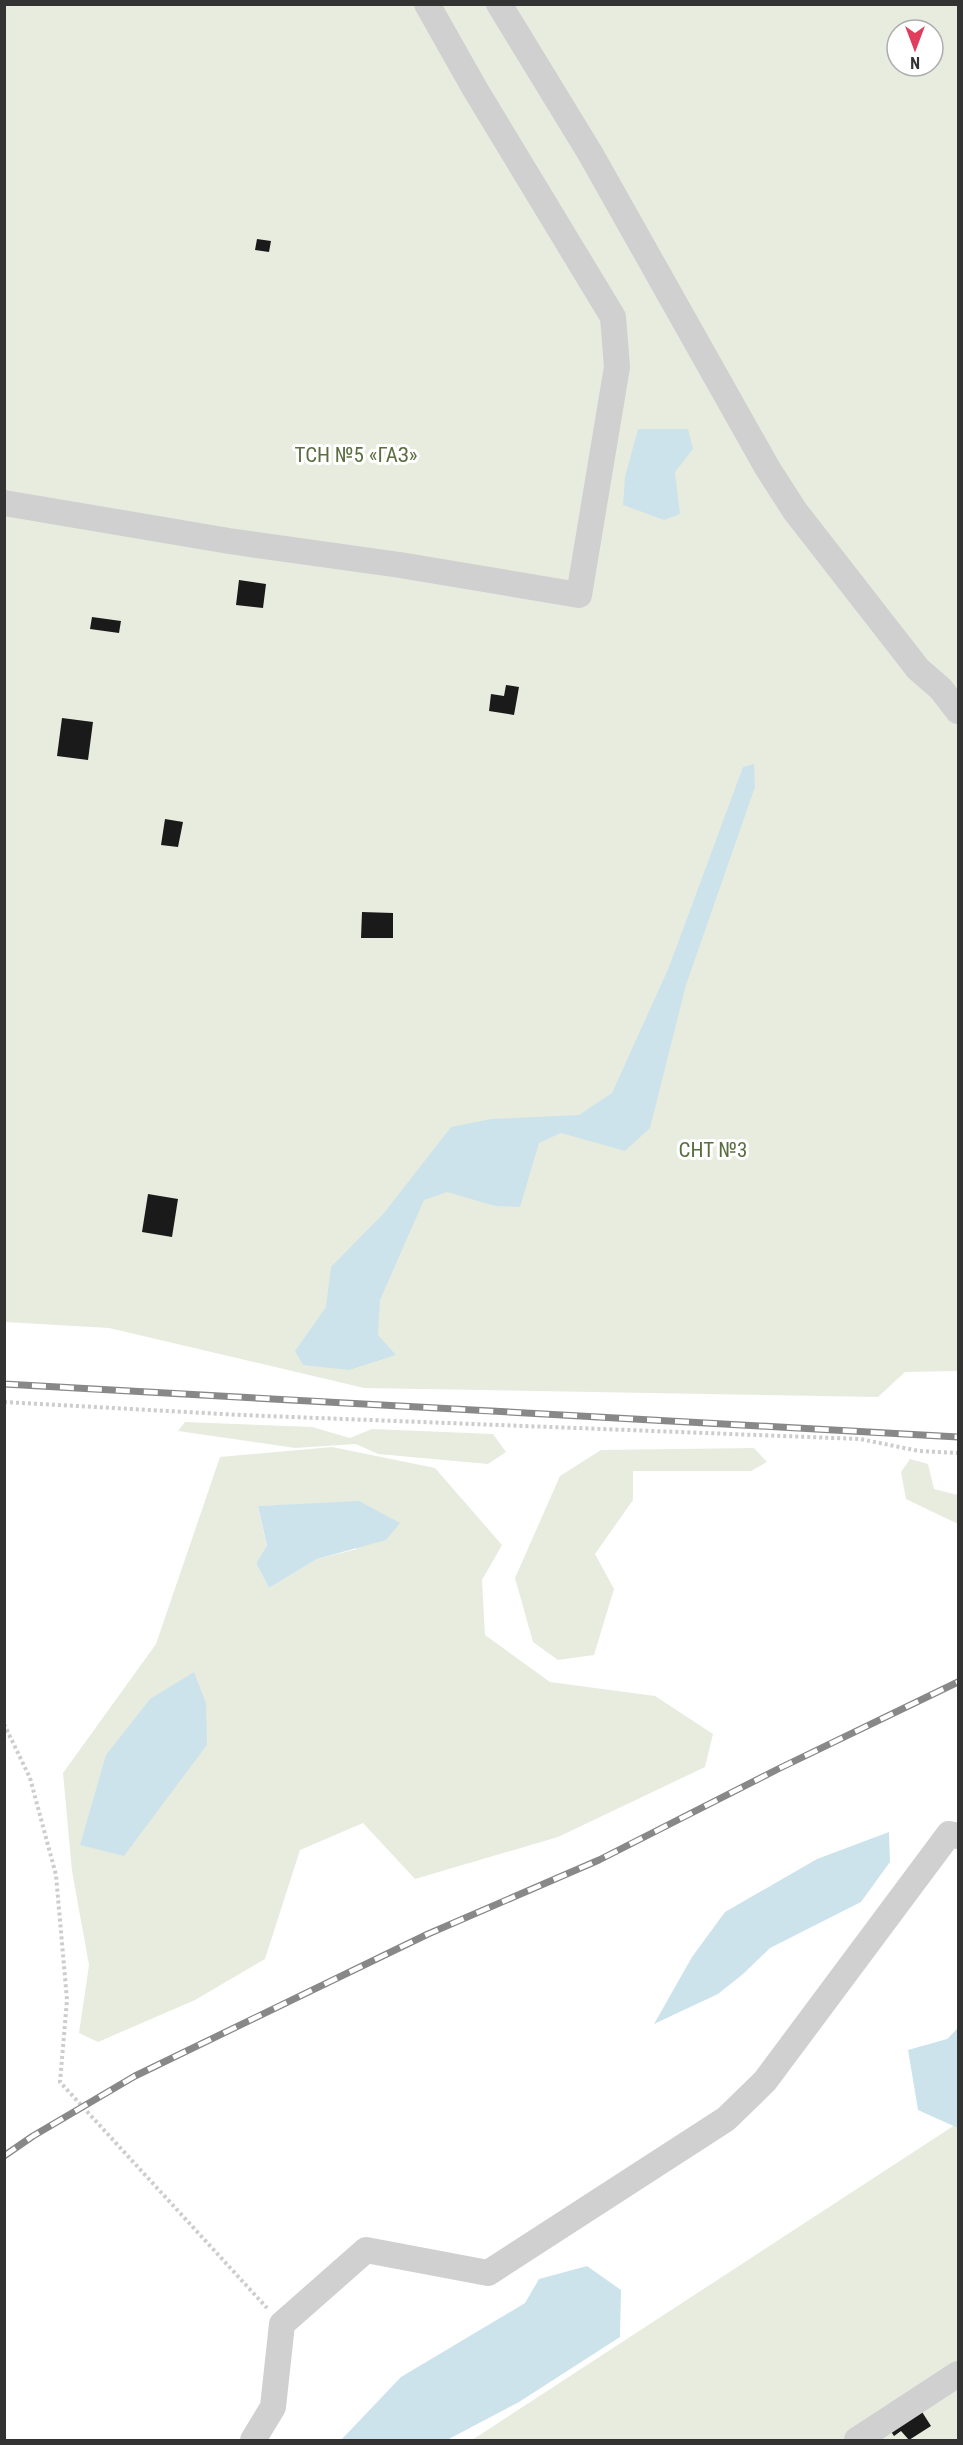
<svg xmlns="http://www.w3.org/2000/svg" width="963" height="2445" viewBox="0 0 963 2445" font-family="'Roboto Condensed',sans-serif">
<rect width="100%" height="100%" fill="#fff"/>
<path fill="#e7ecdf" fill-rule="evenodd" d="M 4,5 L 958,5 L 958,1371 L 905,1372 L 878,1397 L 364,1388 L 109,1328 L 5,1322 ZM 897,30 L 933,30 L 933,66 L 897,66 Z
M 185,1422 L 312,1427 L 350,1438 L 372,1429 L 493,1434 L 506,1452 L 488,1464 L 378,1454 L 356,1444 L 295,1448 L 178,1431 Z
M 332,1447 L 435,1468 L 502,1545 L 482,1580 L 485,1635 L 550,1682 L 655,1696 L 713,1734 L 705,1767 L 558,1837 L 415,1879 L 363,1823 L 300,1850 L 265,1959 L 195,2000 L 98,2042 L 79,2033 L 89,1965 L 72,1871 L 63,1773 L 156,1644 L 220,1457 ZM 288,1505 L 357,1549 L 317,1559 L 269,1588 L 256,1563 L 267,1547 L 258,1506 ZM 207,1745 L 166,1797 L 81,1845 Z
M 754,1448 L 767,1462 L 751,1471 L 633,1471 L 633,1500 L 595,1554 L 614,1589 L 594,1655 L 558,1660 L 533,1642 L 515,1578 L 560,1476 L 601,1450 Z
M 910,1459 L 928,1464 L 934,1489 L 958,1495 L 958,1524 L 906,1499 L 901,1472 Z
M 958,2123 L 958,2440 L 472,2440 Z"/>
<path fill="#cde3eb" d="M 638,429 L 688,429 L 693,449 L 675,472 L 680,514 L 664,520 L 623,505 L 625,477 Z
M 754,764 L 755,787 L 686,985 L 650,1128 L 625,1151 L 561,1133 L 539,1143 L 520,1207 L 495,1206 L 447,1192 L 424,1200 L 380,1300 L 378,1335 L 396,1355 L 349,1370 L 303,1365 L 295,1351 L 326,1307 L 331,1267 L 384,1213 L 451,1127 L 491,1119 L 579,1115 L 612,1093 L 669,967 L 743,767 Z
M 359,1501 L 400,1523 L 386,1540 L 317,1559 L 269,1588 L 256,1563 L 267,1546 L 258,1506 Z
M 194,1672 L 206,1703 L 207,1745 L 124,1856 L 80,1845 L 106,1755 L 150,1699 Z
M 889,1832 L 890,1862 L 861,1902 L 770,1948 L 743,1974 L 718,1994 L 654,2024 L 692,1957 L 725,1912 L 817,1859 Z
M 958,2028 L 958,2128 L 918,2110 L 908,2050 L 947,2039 Z
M 587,2266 L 621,2290 L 620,2337 L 519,2402 L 447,2440 L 341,2440 L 401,2377 L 525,2303 L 539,2279 Z"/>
<path fill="#1a1a1a" d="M 257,239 L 271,241 L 269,252 L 255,250 Z
M 239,580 L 266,584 L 263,608 L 236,605 Z
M 92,617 L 121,621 L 119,633 L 90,629 Z
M 506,685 L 519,687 L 514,715 L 489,711 L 491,694 L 504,696 Z
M 62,718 L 93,722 L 88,760 L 57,756 Z
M 165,819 L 183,822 L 178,847 L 161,845 Z
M 362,912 L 393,913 L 393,938 L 361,938 Z
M 148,1194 L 178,1199 L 172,1237 L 142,1232 Z
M 917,2404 L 931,2426 L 909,2440 L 901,2431 L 894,2436 L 886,2424 Z"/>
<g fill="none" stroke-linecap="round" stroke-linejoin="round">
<path stroke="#cdcdcd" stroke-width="4" stroke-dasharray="3 3" stroke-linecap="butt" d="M 4,1402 L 241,1415 L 860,1439 L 919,1451 L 958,1453
M 4,1724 L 30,1778 L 56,1875 L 67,2000 L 60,2082 L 267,2308"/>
<path stroke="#d0d0d0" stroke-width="26" d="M 499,4 L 590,153 L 768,469 L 795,511 L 918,669 L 941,689 L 958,711
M 4,503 L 229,541 L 400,565 L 579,595 L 617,367 L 613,317 L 475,89 L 427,4
M 253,2440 L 273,2407 L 282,2324 L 366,2250 L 488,2273 L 726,2119 L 765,2081 L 949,1834 L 958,1836
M 857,2440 L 958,2374"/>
<g stroke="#888" stroke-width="7">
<path id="rail" d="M 4,1384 L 958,1437
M 4,2156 L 33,2136 L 135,2076 L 428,1934 L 599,1860 L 780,1768 L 958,1682"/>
</g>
<use href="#rail" stroke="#fff" stroke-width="4.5" stroke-dasharray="14" stroke-linecap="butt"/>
</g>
<g text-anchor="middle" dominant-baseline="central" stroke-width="6" stroke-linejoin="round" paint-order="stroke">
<g font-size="21" fill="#5b6e41" stroke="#fff">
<text x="356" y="455">ТСН №5 «ГАЗ»</text>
<text x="713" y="1150">СНТ №3</text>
</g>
</g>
<rect width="963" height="2445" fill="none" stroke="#333333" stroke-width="12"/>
<g transform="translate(915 48) rotate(180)"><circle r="28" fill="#ffffff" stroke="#adadad" stroke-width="1.5"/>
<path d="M0-4.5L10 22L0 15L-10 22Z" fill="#e03e5c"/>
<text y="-9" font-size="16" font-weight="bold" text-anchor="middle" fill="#333333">N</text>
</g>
</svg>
